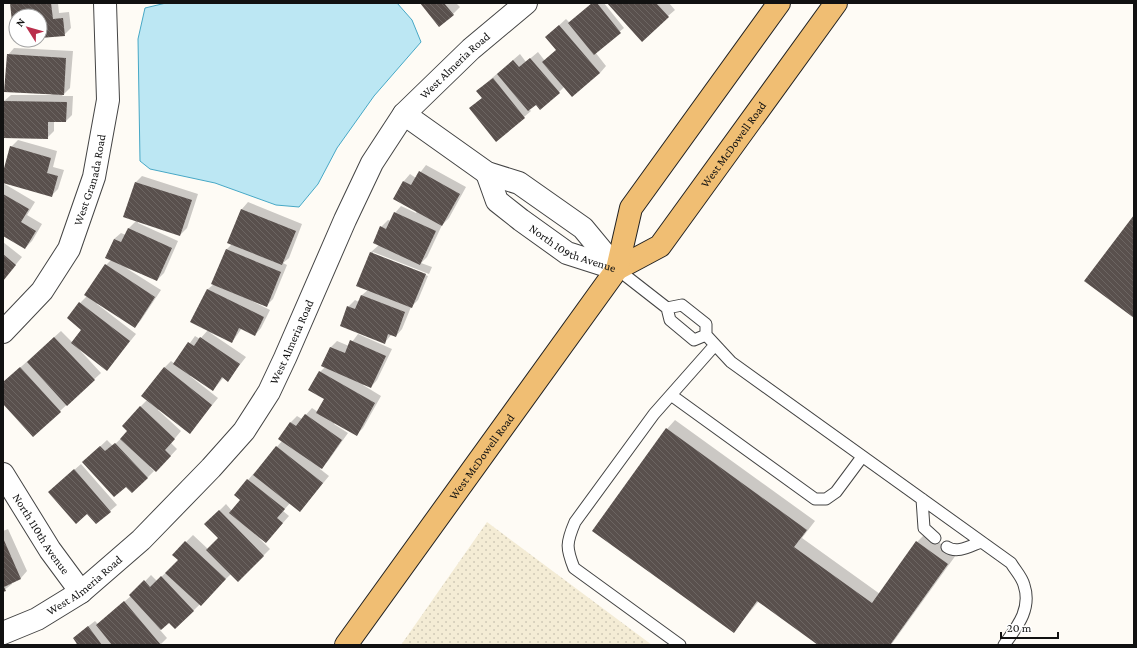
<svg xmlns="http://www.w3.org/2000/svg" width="1137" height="648" viewBox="0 0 1137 648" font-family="'Crimson Pro',serif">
<defs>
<pattern id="farmland-dots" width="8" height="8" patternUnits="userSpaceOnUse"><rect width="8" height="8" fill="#f4ecd5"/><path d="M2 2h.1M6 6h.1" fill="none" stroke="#d0c9b6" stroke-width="1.8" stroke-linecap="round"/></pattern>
<pattern id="building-back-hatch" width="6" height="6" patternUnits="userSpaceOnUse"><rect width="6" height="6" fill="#59504d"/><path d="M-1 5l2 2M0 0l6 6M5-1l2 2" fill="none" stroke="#6c6562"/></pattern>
</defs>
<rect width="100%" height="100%" fill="#fefbf5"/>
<path fill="url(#farmland-dots)" d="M 487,522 L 652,645 L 401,645 Z"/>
<path fill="#bce7f3" stroke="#47a8c6" d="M 166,3 L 397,3 L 412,20 L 421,42 L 374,96 L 337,148 L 318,184 L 299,207 L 276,205 L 215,183 L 150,169 L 140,161 L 138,39 L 145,8 Z"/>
<path fill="#0003" d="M 11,3 L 58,3 L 59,13 L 69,12 L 71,28 L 64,35 L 40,37 L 40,16 L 16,16 L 16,40 Z
M 421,3 L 456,3 L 460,7 L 453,14 Z
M 593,3 L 604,3 L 624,28 L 595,52 L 606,66 L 600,73 L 564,87 L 559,92 L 536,103 L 529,109 L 531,111 L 524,117 L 477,102 L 482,98 L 477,91 L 520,54 L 526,62 L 538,52 L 545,61 L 557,50 L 546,37 L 566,19 L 570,23 Z
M 608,3 L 669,3 L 675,10 L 668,16 Z
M 14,48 L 73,51 L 70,88 L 62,96 L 73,96 L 72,115 L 66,121 L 54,121 L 54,131 L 47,138 L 4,101 L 11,95 L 52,95 L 8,55 Z
M 18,140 L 57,151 L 53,167 L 64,170 L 58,189 L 52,195 L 3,182 L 3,175 L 11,147 Z
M 426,165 L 466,187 L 449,218 L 442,225 L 427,257 L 421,263 L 432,267 L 429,274 L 373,252 L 373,254 L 428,276 L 418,300 L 411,307 L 402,329 L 396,336 L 392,334 L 385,342 L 348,307 L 355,300 L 359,302 L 362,295 L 368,290 L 371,252 L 379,245 L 381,227 L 388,220 L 391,221 L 395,213 L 401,206 L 416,213 L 417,211 L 394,199 L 404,181 L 410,174 L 416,178 Z
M 142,176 L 198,194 L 187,228 L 180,235 L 138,221 L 138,223 L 178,241 L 164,273 L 157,280 L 126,268 L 161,290 L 141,320 L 135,327 L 97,303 L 97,304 L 136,334 L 107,370 L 77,347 L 101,373 L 60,411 L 3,403 L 3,383 L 61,331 L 72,342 L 82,329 L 80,303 L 87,296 L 106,265 L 111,260 L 114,239 L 121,233 L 126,235 L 129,228 L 136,221 L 135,183 Z
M 3,183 L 35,202 L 27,215 L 42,224 L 32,241 L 25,248 L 3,235 Z
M 248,202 L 302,224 L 289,258 L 283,263 L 287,265 L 273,299 L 266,306 L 254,301 L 254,302 L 270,310 L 261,328 L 255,335 L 242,328 L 232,342 L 209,332 L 246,357 L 228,380 L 224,377 L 213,390 L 191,375 L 190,376 L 218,398 L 189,433 L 159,409 L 158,410 L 181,431 L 171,443 L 177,449 L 163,464 L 151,466 L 150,467 L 154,471 L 147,478 L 90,456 L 107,440 L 113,446 L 129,431 L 140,407 L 147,400 L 164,368 L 171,361 L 175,364 L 195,336 L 200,339 L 208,330 L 192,322 L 208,289 L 214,284 L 226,250 L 232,244 L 228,242 L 242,209 Z
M 3,242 L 22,257 L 3,280 Z
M 358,334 L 392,349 L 377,380 L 371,387 L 364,384 L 363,385 L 381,396 L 363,428 L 357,434 L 335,422 L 334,424 L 348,433 L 328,461 L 320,469 L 329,476 L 300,511 L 290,503 L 283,511 L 289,516 L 266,542 L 259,538 L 270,549 L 238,581 L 231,574 L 193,611 L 169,621 L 160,630 L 167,638 L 160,645 L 74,645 L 77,643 L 74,638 L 81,632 L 95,621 L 98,624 L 131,596 L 151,575 L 157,581 L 179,560 L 173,555 L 193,535 L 208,549 L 219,538 L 206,524 L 226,504 L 232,511 L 241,500 L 235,495 L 282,441 L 290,423 L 297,416 L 302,419 L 312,408 L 318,412 L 325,398 L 320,372 L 325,367 L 331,347 L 337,341 L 349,346 Z
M 675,420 L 815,521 L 802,538 L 880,594 L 917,542 L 926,533 L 956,555 L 891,645 L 820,645 L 759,601 L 733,632 L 667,429 Z
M 81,464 L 117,505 L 110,511 L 88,513 L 56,486 Z
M 8,529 L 27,571 L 21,578 L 11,582 L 12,584 L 3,591 L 3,531 Z"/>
<path fill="url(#building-back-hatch)" d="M 10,3 L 51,3 L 53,19 L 63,18 L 65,36 L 40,38 L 40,16 L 16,16 L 16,41 L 14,41 Z
M 420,3 L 444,3 L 454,15 L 439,27 Z
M 592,3 L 597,3 L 621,33 L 594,55 L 568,23 Z
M 607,3 L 656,3 L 669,17 L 642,42 Z
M 559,25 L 600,73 L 572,97 L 542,62 L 556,50 L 545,37 Z
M 7,54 L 66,58 L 64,95 L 4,92 Z
M 530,58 L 560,93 L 540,110 L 536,105 L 528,111 L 497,74 L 513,60 L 519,67 Z
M 493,78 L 525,118 L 496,142 L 469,108 L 482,98 L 476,91 Z
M 4,101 L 67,102 L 66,122 L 48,122 L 48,139 L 3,138 Z
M 10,146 L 51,158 L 47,173 L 58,176 L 52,197 L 3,183 L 3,172 Z
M 419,171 L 460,194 L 442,226 L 393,199 L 403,181 L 411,185 Z
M 135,182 L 192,200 L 180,236 L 123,217 Z
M 3,194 L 29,209 L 21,222 L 36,231 L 25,249 L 3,236 Z
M 241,209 L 296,231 L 282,265 L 227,243 Z
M 394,212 L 436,231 L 420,265 L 373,243 L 380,226 L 386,229 Z
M 1134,215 L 1134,318 L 1084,281 Z
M 128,228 L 172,248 L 157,281 L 105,258 L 114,239 L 121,242 Z
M 226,249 L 281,272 L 267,307 L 211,284 Z
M 370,252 L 426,274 L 412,308 L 356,286 Z
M 3,254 L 16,265 L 3,281 Z
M 105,264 L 155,297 L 135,328 L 84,295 Z
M 207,289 L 264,317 L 255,336 L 239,328 L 232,343 L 190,322 Z
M 361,295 L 405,312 L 396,337 L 388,334 L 385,344 L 340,326 L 347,306 L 355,309 Z
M 79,302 L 130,341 L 107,371 L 71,343 L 81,330 L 67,318 Z
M 54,337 L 95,380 L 67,406 L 27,362 Z
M 200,337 L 240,364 L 228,382 L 222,377 L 213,391 L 173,364 L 188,342 L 194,346 Z
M 350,340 L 386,356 L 371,388 L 321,366 L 330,347 L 345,353 Z
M 20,367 L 61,412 L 33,437 L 3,404 L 3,382 Z
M 164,367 L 212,405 L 190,434 L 141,396 Z
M 319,371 L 375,403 L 357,436 L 316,413 L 324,399 L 308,390 Z
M 140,406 L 175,439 L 165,450 L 171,456 L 156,472 L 120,439 L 127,431 L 122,426 Z
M 305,414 L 342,440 L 322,469 L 278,439 L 290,422 L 296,426 Z
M 666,428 L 807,530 L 794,547 L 872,603 L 916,541 L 948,564 L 890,645 L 818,645 L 757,601 L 734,633 L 592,531 Z
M 115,443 L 148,478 L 132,493 L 126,487 L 114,497 L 82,462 L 100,446 L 105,451 Z
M 276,446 L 323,483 L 300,512 L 253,475 Z
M 74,469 L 111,512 L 96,524 L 87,514 L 76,524 L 48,492 Z
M 247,479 L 285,509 L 277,518 L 283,523 L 266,543 L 229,513 L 240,500 L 234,495 Z
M 219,510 L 264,556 L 238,582 L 206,550 L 218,538 L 204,524 Z
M 3,538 L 21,579 L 4,587 L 6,591 L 3,592 Z
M 185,541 L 226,579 L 201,606 L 165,573 L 178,560 L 172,555 Z
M 161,576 L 194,611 L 175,629 L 169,623 L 161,630 L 129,595 L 144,580 L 150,587 Z
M 124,601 L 161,645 L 112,645 L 96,625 Z
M 88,626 L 102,645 L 75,645 L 77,644 L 73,638 Z"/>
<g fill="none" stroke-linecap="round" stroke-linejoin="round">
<g stroke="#444" stroke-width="13">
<path id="service" d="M 617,269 L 667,308 L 670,320 L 694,340 L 706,335 L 706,324 L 682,305 L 667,308
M 706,335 L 731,362 L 1011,563 C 1015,570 1022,577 1024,585 C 1032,609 1017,627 1004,645
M 671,395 L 815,499 L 826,499 L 836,492 L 862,457
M 922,499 L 924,528 L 935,538
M 947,547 C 957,554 970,546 981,542
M 680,645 L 574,568 C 566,548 566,543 575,522 L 654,414 L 715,345"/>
</g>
<g stroke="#444" stroke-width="24">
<g id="minor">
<path d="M 404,114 L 487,173 L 519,183 L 583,228 L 617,269"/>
<path id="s1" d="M 487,173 L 497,201 L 521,220 L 567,253 L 617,269"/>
<path id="s2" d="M 3,332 L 42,291 L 69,249 L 94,177 L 108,100 L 105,3"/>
<path id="s3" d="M 3,474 L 50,550 L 81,592"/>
<path id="s4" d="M 3,633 L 37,619 L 81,592 L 141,540 L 211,468 L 244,431 L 269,392 L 285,358 L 345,220 L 372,163 L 404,114 L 471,49 L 526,3"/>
</g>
</g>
<g stroke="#222" stroke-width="24">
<g id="primary">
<path id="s5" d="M 617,269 L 660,246 L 836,3"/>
<path id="s6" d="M 346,645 L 617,269 L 631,208 L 779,3"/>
</g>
</g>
<use href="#service" stroke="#fff" stroke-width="11"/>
<use href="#minor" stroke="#fff" stroke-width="22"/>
<use href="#primary" stroke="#f0be73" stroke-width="22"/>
</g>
<g text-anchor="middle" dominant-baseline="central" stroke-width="4" stroke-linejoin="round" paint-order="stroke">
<g font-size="12" fill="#111" stroke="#fff">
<text stroke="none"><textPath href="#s4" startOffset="744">West Almeria Road</textPath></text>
<text stroke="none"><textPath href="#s5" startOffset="174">West McDowell Road</textPath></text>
<text stroke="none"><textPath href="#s2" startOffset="179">West Granada Road</textPath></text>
<text stroke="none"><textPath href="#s1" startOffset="120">North 109th Avenue</textPath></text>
<text stroke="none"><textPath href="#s4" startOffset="419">West Almeria Road</textPath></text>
<text stroke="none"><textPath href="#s6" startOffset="232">West McDowell Road</textPath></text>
<text stroke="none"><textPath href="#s3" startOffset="71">North 110th Avenue</textPath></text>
<text stroke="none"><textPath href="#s4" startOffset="95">West Almeria Road</textPath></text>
</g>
</g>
<rect width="1137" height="648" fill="none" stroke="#111111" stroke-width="8"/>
<g transform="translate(28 28) rotate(307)"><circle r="19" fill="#ffffff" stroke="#a0a0a0"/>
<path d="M0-3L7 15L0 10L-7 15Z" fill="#ba2f4c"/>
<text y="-6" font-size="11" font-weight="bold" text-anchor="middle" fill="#111111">N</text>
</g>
<path d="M1001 632v6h57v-6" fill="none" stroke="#111111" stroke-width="2"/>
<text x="1007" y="632" font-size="12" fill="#111111" stroke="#ffffff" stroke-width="3" paint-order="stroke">20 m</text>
</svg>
